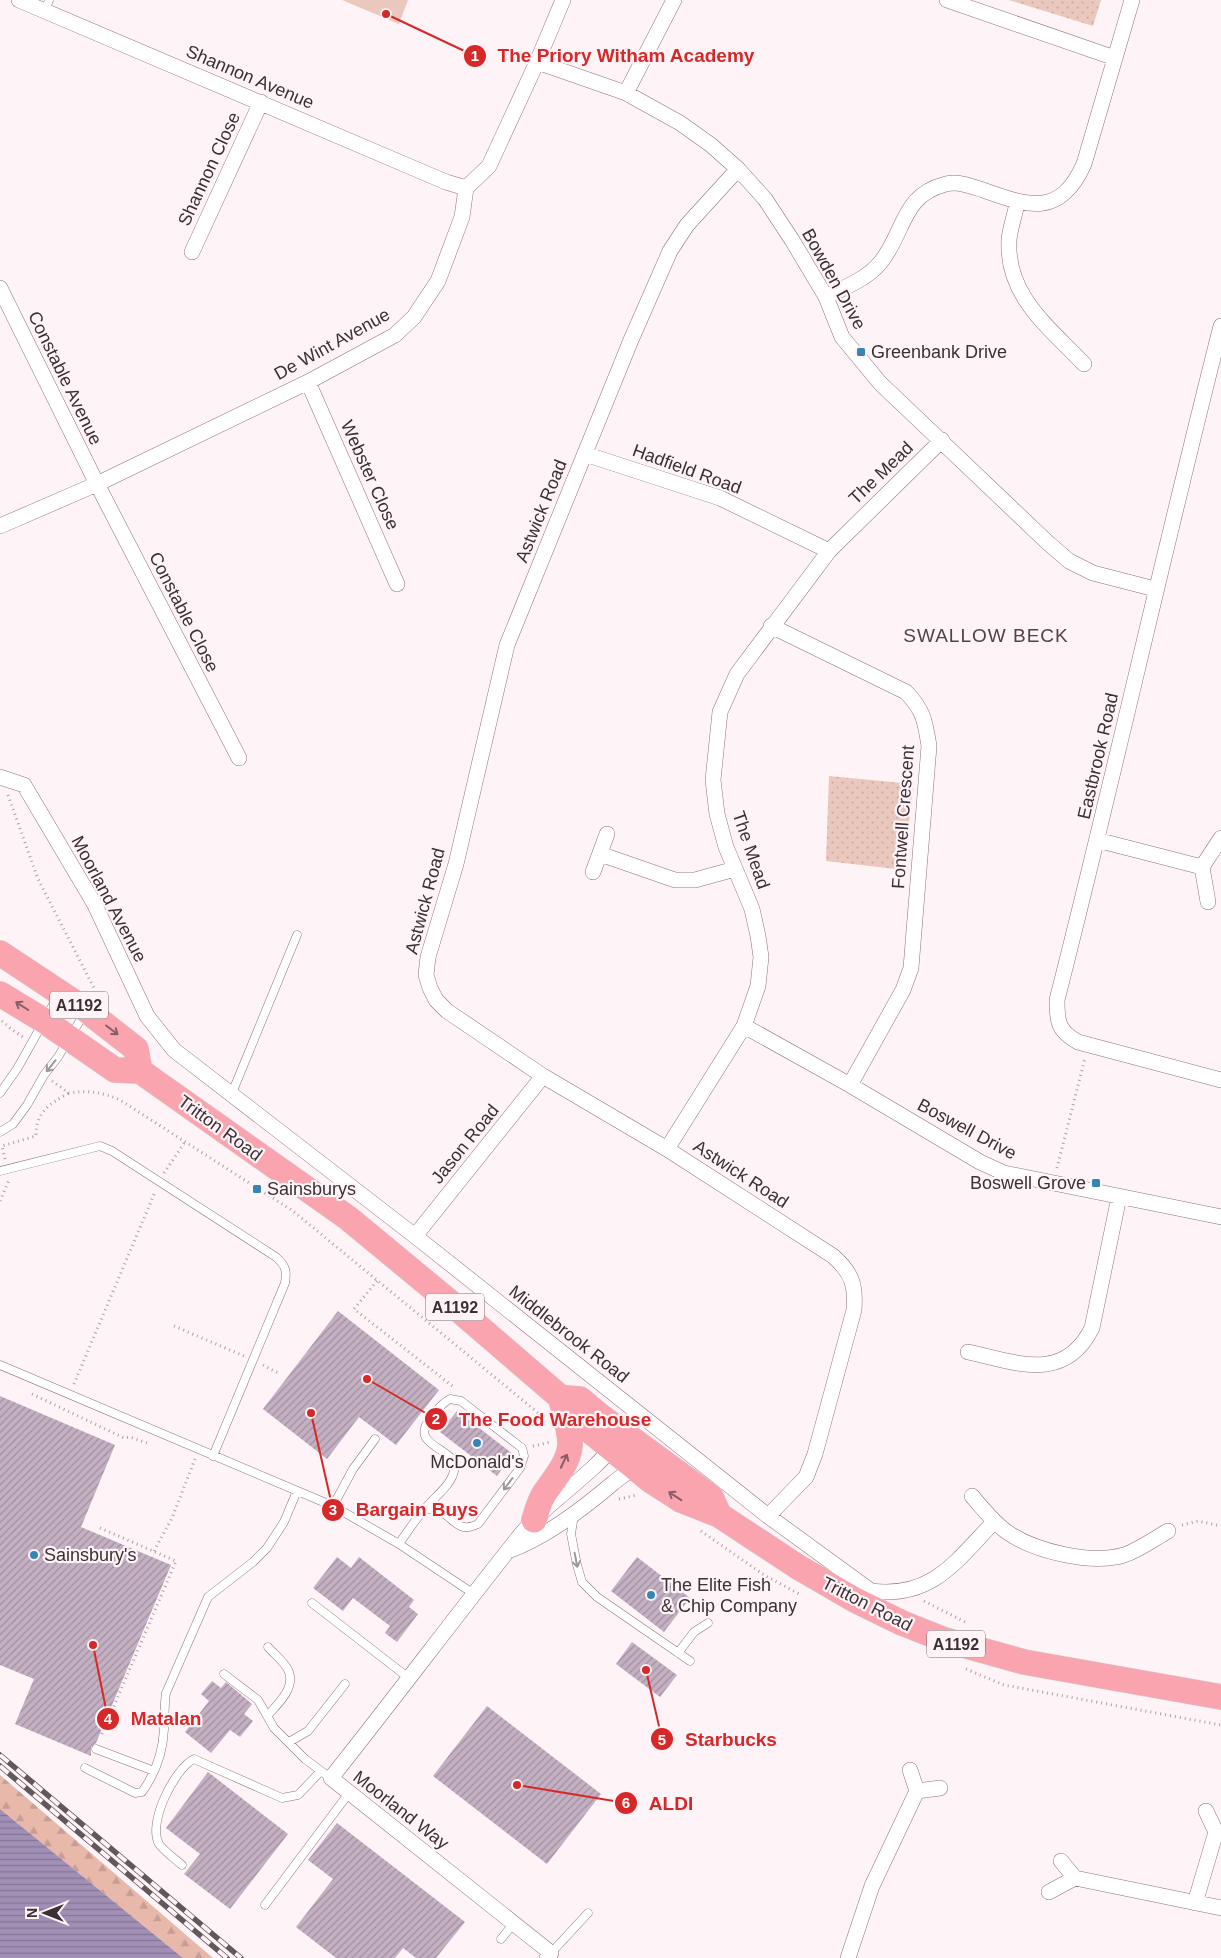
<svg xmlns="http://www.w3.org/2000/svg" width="1221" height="1958" viewBox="0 0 1221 1958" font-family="Arial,sans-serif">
<defs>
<pattern id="forest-firs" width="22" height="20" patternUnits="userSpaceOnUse" patternTransform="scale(1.25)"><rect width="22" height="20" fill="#e8b8ab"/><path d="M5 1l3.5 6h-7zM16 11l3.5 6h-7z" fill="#c89e94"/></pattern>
<pattern id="park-dots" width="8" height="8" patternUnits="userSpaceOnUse" patternTransform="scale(1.25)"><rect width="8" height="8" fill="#eac8be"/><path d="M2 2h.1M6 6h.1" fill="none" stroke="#caaca4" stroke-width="1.8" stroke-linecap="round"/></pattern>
<pattern id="water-rules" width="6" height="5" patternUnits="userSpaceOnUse" patternTransform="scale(1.25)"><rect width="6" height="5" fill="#a18fb5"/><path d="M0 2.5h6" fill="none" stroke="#847594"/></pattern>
<pattern id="building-hatch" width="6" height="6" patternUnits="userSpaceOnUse" patternTransform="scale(1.25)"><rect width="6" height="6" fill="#c4b0c2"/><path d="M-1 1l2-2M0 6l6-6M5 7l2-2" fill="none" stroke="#a0909e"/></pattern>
</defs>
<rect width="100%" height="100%" fill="#fef3f7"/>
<path fill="url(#forest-firs)" d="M 0,1775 L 213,1958 L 183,1958 L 0,1809 Z"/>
<path fill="url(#park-dots)" d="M 1009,0 L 1101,0 L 1093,26 Z
M 829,776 L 913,784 L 904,870 L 826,861 Z"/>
<path fill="#eac8be" d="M 342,0 L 408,0 L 399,24 Z"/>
<path fill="url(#water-rules)" d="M 0,1809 L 183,1958 L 0,1958 Z"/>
<path fill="url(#building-hatch)" d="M 338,1311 L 439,1390 L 396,1445 L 359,1417 L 327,1459 L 263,1409 Z
M 0,1396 L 115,1445 L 81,1527 L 171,1565 L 96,1743 L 91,1747 L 91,1756 L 15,1724 L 34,1679 L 0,1665 Z
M 457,1411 L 513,1454 L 497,1476 L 440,1432 Z
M 337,1557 L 351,1568 L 359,1557 L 414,1600 L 409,1607 L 418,1614 L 397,1642 L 385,1633 L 390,1626 L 353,1598 L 343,1611 L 313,1588 Z
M 637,1557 L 690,1598 L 664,1632 L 611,1591 Z
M 632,1642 L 677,1675 L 660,1697 L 616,1664 Z
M 212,1681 L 221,1688 L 226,1682 L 252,1704 L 244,1714 L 253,1721 L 240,1737 L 230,1730 L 211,1753 L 185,1732 L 209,1701 L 201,1694 Z
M 487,1706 L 601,1794 L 547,1864 L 433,1776 Z
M 208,1772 L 288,1834 L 230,1909 L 184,1874 L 200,1854 L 166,1828 Z
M 337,1823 L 465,1922 L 436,1958 L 416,1958 L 403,1948 L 395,1958 L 336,1958 L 296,1927 L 333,1879 L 308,1860 Z"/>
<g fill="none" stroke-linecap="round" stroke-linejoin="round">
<g stroke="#8c737d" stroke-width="9">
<path id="lane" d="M 45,11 L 49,0
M 0,1093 L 17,1069 L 58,996
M 232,1093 L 297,935
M 0,1132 L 13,1124 L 27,1105 L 44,1075 L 58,1057 L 84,1014
M 0,1171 L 100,1146 L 112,1151 L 276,1257 C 286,1266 287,1271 285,1283 L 213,1456
M 0,1365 L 333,1506 L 399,1544 L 474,1594
M 333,1506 L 353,1469 L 375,1439
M 574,1515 L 571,1534 L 577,1565 L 582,1582 L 597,1597 L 690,1661
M 399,1544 C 407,1532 415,1520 424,1510 C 433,1498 451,1486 454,1471 C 460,1446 406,1449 431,1417 C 437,1410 442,1403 450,1399 L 461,1401 L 522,1448 L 524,1456 L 520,1468 L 478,1524 C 456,1535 454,1515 436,1510 C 433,1509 427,1510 424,1509
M 312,1603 L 410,1679
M 678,1653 L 694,1632 L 708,1623
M 224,1674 L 258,1700 L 274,1728 L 305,1759 L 325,1774
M 267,1716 C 277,1705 295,1689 289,1672 C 286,1663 274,1654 268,1647
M 289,1742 L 308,1731 L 345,1684
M 96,1749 L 154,1771
M 85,1768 L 135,1793 L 142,1792 C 155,1774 163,1752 164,1729 C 165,1717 164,1706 166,1693 L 208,1597 L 253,1562 L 267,1548 L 284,1522 L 297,1491
M 182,1865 C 175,1859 164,1851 159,1844 C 147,1823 175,1768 194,1759 L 282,1798 L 298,1795 L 321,1771
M 265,1905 L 349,1793
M 501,1939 L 514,1923
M 551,1953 L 588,1913"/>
</g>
<g stroke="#8c737d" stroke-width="16">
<path id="street" d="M 19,0 L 446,182 L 466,188
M 947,0 L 1115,58
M 537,62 L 626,93 L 680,123 L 711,145 L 738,169 L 765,199 L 792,240 L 826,297 L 842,337 L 880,383 L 1047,542 L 1069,561 L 1093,573 L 1155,589
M 626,93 L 674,0
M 738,169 L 687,225 L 670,251 L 631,340 L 507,645 L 456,864 L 428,957 L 426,975 L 430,988 L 436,1000 L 447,1011 L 543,1076 L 667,1149 L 833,1256 C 852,1273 856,1285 854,1310 L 815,1454 L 806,1477 L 768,1516
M 1017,203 C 1015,215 1010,228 1009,240 C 1006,296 1049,327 1084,364
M 192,252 L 261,102
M 0,288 L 97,484 L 239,758
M 826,297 C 843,288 867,279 880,263 C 905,233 901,195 946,184 C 958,181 971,186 983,190 C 1028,206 1060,218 1084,164 L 1132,0
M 1221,326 C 1164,550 1114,776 1057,1000 C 1057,1022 1058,1031 1078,1042 L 1221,1080
M 308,382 L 397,584
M 585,454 L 720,498 L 829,551
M 0,526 L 97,484 L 308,382 L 395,335 L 414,317 L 438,281 L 462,217 L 466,188 L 489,166 L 537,62 L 563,0
M 771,626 L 906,692 C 924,711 925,721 929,746 L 911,968 L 903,990 L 850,1085
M 0,777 L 24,785 L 95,905 L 147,1016 L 174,1050 L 415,1236 L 768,1516 L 871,1591 C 932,1599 956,1561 994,1522
M 1097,840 L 1202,867 L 1221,838
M 600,854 L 675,880 L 695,880 L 735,869
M 1202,867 L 1208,902
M 593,872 L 607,834
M 744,1026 L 850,1085 L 980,1162 L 1004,1173 L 1221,1217
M 667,1149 L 744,1026 L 758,986 L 761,957 L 758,936 L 752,909 L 726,847 L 717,814 L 713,780 L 720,712 L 737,674 L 829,551 L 942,440
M 415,1236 L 543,1076
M 968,1352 C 1015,1362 1064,1384 1092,1328 L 1119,1197
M 972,1496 C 983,1509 993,1522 1007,1532 C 1034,1551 1091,1565 1124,1555 C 1139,1550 1154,1539 1168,1531
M 508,1551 C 546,1537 581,1510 612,1484 C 620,1477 631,1471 638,1462
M 917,1791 L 940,1788
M 1061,1861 L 1075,1878 L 1221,1908
M 1049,1892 L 1075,1878
M 1195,1903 L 1216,1832 L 1206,1811
M 547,1958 L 551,1953 L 331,1778 C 394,1699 455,1617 518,1538 C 546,1502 589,1478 616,1443
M 848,1958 L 872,1886 L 917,1791 L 910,1770"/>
</g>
<g stroke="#d4d1d2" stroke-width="26">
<path id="primary" d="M 0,953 L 86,1010 L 136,1049 L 140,1071
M 0,994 L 43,1020 L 115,1070 L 140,1071 L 348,1218 L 452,1304 L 560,1397 L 584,1426 L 650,1480 L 681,1500 L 719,1515 L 798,1567 L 855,1600 L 902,1623 L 945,1640 L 1024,1662 L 1221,1697
M 566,1398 L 580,1399 L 599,1415 L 711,1497 L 719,1515
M 534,1520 C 537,1511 539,1502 544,1494 C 554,1479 568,1464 570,1446 C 571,1433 564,1413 561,1399"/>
</g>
<path stroke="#aba0a4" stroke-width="3" stroke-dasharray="1 4" stroke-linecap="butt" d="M 8,795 L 38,879 L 95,990
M 2,1021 L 11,1029 L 23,1037
M 52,1081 L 69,1093 C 88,1090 102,1092 120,1100 L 293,1211 L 543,1417
M 5,1159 L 2,1146 L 36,1136 C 36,1112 49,1104 69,1093
M 1057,1168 L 1085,1058
M 164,1173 L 185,1142
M 0,1201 L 9,1180
M 377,1281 L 354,1309 L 455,1388
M 174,1326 L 244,1356
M 263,1365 L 278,1373
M 74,1384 L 155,1192
M 32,1394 L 124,1438 L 130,1437 L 150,1444
M 533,1446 L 551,1442
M 619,1499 L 637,1495
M 1182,1525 L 1198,1521 L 1221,1526
M 100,1528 L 176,1561 L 102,1734
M 701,1531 L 764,1575 L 801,1595
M 154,1551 L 172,1518 L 195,1459
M 924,1601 L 965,1622
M 966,1669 L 1004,1685 L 1221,1725
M 110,1716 L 115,1718"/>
<use href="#lane" stroke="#fff" stroke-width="8"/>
<use href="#street" stroke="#fff" stroke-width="15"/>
<use href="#primary" stroke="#faa4b0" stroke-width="25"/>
<g stroke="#62575b" stroke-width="5.5">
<path id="rail" d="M 0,1755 L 241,1958
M 0,1766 L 227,1958"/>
</g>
<use href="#rail" stroke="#fef3f7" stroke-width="4" stroke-dasharray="11" stroke-linecap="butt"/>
</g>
<defs><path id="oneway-shaft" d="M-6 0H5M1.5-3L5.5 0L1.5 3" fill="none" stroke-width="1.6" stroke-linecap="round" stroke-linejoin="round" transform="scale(1.25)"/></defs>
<g stroke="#875e66">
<use href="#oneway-shaft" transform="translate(22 1006) rotate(-148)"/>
<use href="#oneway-shaft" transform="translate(112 1030) rotate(37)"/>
<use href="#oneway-shaft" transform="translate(564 1461) rotate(-65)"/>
<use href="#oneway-shaft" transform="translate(675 1496) rotate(-147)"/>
</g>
<g stroke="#9d989a">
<use href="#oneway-shaft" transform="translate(51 1066) rotate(129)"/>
<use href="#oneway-shaft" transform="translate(508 1484) rotate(127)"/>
<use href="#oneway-shaft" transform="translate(576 1560) rotate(79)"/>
</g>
<g fill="#3685b7" stroke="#fef3f7" stroke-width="2">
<rect x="856" y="347" width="10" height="10" rx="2.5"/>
<rect x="1091" y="1178" width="10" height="10" rx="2.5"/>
<rect x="252" y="1184" width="10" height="10" rx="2.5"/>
<circle cx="477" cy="1443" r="5"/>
<circle cx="34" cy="1555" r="5"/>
<circle cx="651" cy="1595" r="5"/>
</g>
<g text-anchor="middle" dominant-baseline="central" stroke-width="4.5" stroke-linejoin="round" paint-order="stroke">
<g fill="#fef3f7" stroke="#766a6e" stroke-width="1">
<rect x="50" y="991.5" width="58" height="27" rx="4"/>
<rect x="426" y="1293.5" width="58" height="27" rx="4"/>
<rect x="927" y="1630.5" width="58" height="27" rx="4"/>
</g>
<g font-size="16" font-weight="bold" fill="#3b3034">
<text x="79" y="1005">A1192</text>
<text x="455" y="1307">A1192</text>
<text x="956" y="1644">A1192</text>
</g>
<g font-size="18" fill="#3b3034" stroke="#fef3f7">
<text transform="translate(250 77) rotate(23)">Shannon Avenue</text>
<text transform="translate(209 169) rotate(-65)">Shannon Close</text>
<text transform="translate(834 279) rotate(61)">Bowden Drive</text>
<text transform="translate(332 344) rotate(-29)">De Wint Avenue</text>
<text transform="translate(65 378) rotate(64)">Constable Avenue</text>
<text transform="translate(687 469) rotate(20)">Hadfield Road</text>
<text transform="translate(881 473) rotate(-44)">The Mead</text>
<text transform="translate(370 475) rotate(66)">Webster Close</text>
<text transform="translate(541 511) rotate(-68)">Astwick Road</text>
<text transform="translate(184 612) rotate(63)">Constable Close</text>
<text transform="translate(1098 756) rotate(-77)">Eastbrook Road</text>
<text transform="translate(903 817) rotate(-86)">Fontwell Crescent</text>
<text transform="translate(751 850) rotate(71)">The Mead</text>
<text transform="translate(109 899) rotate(62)">Moorland Avenue</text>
<text transform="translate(425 901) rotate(-75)">Astwick Road</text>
<text transform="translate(220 1128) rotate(36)">Tritton Road</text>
<text transform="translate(967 1129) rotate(28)">Boswell Drive</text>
<text transform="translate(465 1144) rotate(-51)">Jason Road</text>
<text transform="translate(741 1174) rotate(33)">Astwick Road</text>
<text transform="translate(569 1334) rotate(38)">Middlebrook Road</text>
<text transform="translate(867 1604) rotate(27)">Tritton Road</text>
<text transform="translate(401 1810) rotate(38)">Moorland Way</text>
</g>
<g font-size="18" fill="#3b3034" stroke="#fef3f7" text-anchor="start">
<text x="871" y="352">Greenbank Drive</text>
<text x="1086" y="1183" text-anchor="end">Boswell Grove</text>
<text x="267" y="1189">Sainsburys</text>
<text x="477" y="1462" text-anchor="middle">McDonald's</text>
<text x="44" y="1555">Sainsbury's</text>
<text x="661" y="1585">The Elite Fish<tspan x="661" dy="21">&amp; Chip Company</tspan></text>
</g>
<g font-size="19" letter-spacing="1" fill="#564049" stroke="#fef3f7">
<text x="986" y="635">SWALLOW BECK</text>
</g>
</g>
<path fill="none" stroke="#d62828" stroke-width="2" d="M386 14L475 56M367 1379L436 1419M311 1413L333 1510M93 1645L108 1719M646 1670L662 1739M517 1785L626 1803"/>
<g fill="#d62828" stroke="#fef3f7" stroke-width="2">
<circle cx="386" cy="14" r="5"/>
<circle cx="367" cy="1379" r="5"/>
<circle cx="311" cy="1413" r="5"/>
<circle cx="93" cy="1645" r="5"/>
<circle cx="646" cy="1670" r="5"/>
<circle cx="517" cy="1785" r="5"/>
<circle cx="475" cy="56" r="12"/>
<circle cx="436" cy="1419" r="12"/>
<circle cx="333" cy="1510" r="12"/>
<circle cx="108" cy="1719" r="12"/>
<circle cx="662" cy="1739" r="12"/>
<circle cx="626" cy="1803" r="12"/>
</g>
<g font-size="15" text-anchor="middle" font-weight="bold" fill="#fff">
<text x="475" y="61">1</text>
<text x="436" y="1424">2</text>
<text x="333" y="1515">3</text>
<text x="108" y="1724">4</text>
<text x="662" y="1745">5</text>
<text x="626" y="1808">6</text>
</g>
<g font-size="19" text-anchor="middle" font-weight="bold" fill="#d62828" stroke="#fef3f7" stroke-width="4.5" stroke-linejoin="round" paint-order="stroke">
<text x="626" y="62">The Priory Witham Academy</text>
<text x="555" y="1426">The Food Warehouse</text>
<text x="417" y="1516">Bargain Buys</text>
<text x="166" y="1725">Matalan</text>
<text x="731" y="1746">Starbucks</text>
<text x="671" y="1810">ALDI</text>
</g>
<g transform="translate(45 1913) rotate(270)" stroke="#fef3f7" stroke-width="4" paint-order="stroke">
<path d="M0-4L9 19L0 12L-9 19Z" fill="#3b3034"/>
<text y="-8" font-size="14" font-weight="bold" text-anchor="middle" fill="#3b3034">N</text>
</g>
</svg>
